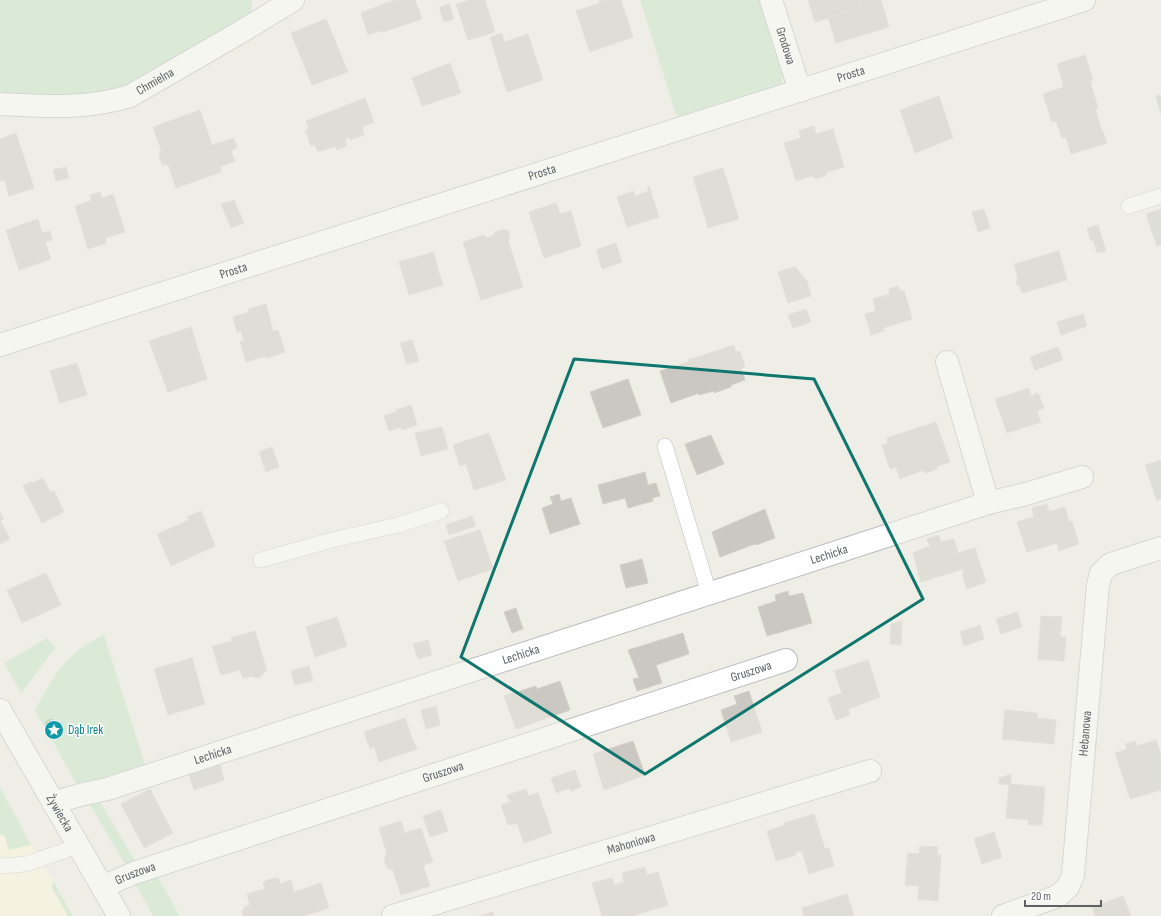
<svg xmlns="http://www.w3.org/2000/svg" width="1161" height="916" viewBox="0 0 1161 916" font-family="'Sofia Sans Condensed',sans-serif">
<rect width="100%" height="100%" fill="#efeee6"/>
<path fill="#fcf7de" d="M 0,787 L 31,845 L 73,916 L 0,916 Z"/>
<path fill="#c4e5c5" d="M 0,0 L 252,0 L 251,19 L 109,97 L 0,99 Z
M 640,0 L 763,0 L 783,74 L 782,85 L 678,121 Z
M 104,635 L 147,771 L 98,783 L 76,783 L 35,710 C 47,687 59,665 80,649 C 87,643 96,639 104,635 Z
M 47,638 L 56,648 C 43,662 34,678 21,693 L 4,663 Z
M 0,787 L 31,845 L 9,850 L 4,835 L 0,835 Z
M 98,798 L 138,866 L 128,869 L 88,802 Z
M 155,872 L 180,916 L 153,916 L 136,885 L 138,880 Z
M 54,883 L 73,916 L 68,916 L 51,886 Z"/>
<path fill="#cbc8c3" stroke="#d4d0c5" d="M 394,0 L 415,0 L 422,19 L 383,32 L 383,30 L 368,35 L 361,13 Z
M 470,0 L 485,0 L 495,32 L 468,40 L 456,4 Z
M 602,0 L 621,0 L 633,37 L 590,52 L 576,11 L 600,3 L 599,1 Z
M 808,0 L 859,0 L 861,7 L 815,22 Z
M 859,0 L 881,0 L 889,27 L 836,43 L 828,18 L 861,7 Z
M 449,4 L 454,19 L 444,22 L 439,7 Z
M 326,19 L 348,72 L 312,85 L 291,33 Z
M 502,33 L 504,42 L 528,34 L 543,80 L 507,92 L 490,37 Z
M 1085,55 L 1093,80 L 1090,81 L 1098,108 L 1095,109 L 1102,131 L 1103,131 L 1107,143 L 1071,154 L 1066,137 L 1062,138 L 1056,121 L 1052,122 L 1043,94 L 1064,87 L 1057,64 Z
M 450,63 L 461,93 L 422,106 L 412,78 Z
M 1161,95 L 1161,114 L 1156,96 Z
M 939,96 L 953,138 L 915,153 L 900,110 Z
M 365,98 L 374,122 L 362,127 L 364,135 L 350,140 L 349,137 L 345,139 L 347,146 L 337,150 L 335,146 L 318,152 L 315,145 L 311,146 L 305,130 L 309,129 L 306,121 Z
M 200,110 L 212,145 L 234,138 L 237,148 L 231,151 L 235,161 L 220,167 L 221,172 L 176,188 L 168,165 L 162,164 L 159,155 L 161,149 L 153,127 Z
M 814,126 L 816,134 L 833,129 L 844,167 L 827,172 L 825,176 L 816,179 L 812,176 L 796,181 L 784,143 L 801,138 L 799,131 Z
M 16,133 L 34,188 L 9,196 L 5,181 L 0,181 L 0,139 Z
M 66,167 L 69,178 L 56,181 L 53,170 Z
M 723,168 L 739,219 L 708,228 L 693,177 Z
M 649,186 L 659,217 L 627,227 L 617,197 L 633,191 L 635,196 L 649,191 L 647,187 Z
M 100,192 L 102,198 L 113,194 L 125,232 L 105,238 L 106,243 L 88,249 L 75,206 L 91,201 L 90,195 Z
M 234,200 L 244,223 L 231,228 L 221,204 Z
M 556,203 L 560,214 L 571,211 L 581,246 L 544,258 L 529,212 Z
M 984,209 L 990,228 L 978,232 L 972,212 Z
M 1161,209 L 1161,245 L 1157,246 L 1146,214 Z
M 38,219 L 42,233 L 50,231 L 52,240 L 45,242 L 51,259 L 19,270 L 6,230 Z
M 1098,225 L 1106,251 L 1097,253 L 1093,240 L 1091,241 L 1087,228 Z
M 504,229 L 509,232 L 510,236 L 508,240 L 523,287 L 481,300 L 463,242 L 484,235 L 486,238 L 492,236 L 495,232 Z
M 616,243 L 622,262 L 602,269 L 596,250 Z
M 1059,251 L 1067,280 L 1022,293 L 1020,286 L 1017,285 L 1016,281 L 1018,278 L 1014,264 Z
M 433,252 L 443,285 L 409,295 L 399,262 Z
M 795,267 L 807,281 L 811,296 L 788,303 L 778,272 Z
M 898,286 L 900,291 L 904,290 L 912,319 L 883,328 L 884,331 L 871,335 L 865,314 L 876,311 L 873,299 L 890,294 L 889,289 Z
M 266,304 L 273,331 L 278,330 L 285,352 L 267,358 L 266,356 L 246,362 L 240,341 L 244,341 L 241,331 L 237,332 L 233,317 L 249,312 L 248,309 Z
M 806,309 L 811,322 L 793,328 L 788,315 Z
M 1083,314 L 1087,326 L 1061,335 L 1057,322 Z
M 191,327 L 207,379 L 168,392 L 149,341 Z
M 412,340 L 419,361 L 407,364 L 400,343 Z
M 734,345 L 736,352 L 740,351 L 745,367 L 741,368 L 745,380 L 731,385 L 731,387 L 714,393 L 714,391 L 699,395 L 699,393 L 671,403 L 660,371 L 688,362 L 688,360 Z
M 1058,347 L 1063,360 L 1035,370 L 1030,357 Z
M 77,363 L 87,395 L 60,403 L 50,371 Z
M 628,379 L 641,415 L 603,428 L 590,392 Z
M 1029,388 L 1031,396 L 1038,393 L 1044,408 L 1037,411 L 1041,422 L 1007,433 L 995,399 Z
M 411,405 L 417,425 L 402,430 L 401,427 L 389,431 L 384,416 L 396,412 L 396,410 Z
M 936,422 L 950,462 L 936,467 L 937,469 L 925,473 L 924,470 L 900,479 L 896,467 L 890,469 L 882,446 L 888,443 L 887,438 Z
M 442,427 L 448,449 L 421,456 L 415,433 Z
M 489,433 L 506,480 L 474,490 L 466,464 L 460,466 L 453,445 Z
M 711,435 L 724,464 L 697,475 L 685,444 Z
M 272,447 L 279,467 L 266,472 L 259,452 Z
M 1161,460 L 1161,499 L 1157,501 L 1145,465 Z
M 645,472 L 648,485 L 656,483 L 660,496 L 652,498 L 653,501 L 628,508 L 625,498 L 603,504 L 598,485 Z
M 43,478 L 50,492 L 54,491 L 64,512 L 42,523 L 23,486 L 32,481 L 33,483 Z
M 559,494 L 561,501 L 571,498 L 580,524 L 550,534 L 542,508 L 553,504 L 550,497 Z
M 1047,504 L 1049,512 L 1065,507 L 1069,522 L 1072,521 L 1079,544 L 1059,551 L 1057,543 L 1027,552 L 1017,522 L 1034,517 L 1032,508 Z
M 765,509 L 775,538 L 756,545 L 755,544 L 720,557 L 712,532 Z
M 201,511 L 215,546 L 171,566 L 157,534 L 189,520 L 187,517 Z
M 0,512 L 4,519 L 0,520 L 10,539 L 0,544 Z
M 472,516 L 476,526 L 449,535 L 446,525 Z
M 480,530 L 493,569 L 458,581 L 444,541 Z
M 939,535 L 941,542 L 954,539 L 958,553 L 975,548 L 986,582 L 967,589 L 962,574 L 964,573 L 963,569 L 921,582 L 913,553 L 930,546 L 927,539 Z
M 642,559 L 648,583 L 626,588 L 620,565 Z
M 46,573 L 61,605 L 22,623 L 7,590 Z
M 788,591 L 789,596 L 803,593 L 812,623 L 767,636 L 758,607 L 776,601 L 775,595 Z
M 516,608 L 523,629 L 512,633 L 504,612 Z
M 1017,612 L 1022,627 L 1001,634 L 996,619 Z
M 1041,616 L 1062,617 L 1060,637 L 1066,637 L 1064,661 L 1038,659 Z
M 337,617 L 347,646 L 315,657 L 306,627 Z
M 902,621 L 901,645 L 890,644 L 891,624 Z
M 980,625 L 984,639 L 964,646 L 960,632 Z
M 255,631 L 267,671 L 264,672 L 262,676 L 257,678 L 252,676 L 243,678 L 240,670 L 221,675 L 212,646 L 232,641 L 231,638 Z
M 683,633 L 689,654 L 656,665 L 662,683 L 637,691 L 633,679 L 639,678 L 628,650 Z
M 428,640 L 432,655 L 418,659 L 413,644 Z
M 192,658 L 205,704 L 168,715 L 154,669 Z
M 868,660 L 880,697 L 848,709 L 850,715 L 836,720 L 828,698 L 842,693 L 834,671 Z
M 309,666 L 313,681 L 295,685 L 291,671 Z
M 560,681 L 570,710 L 516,729 L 504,696 L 536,686 L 537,689 Z
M 749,691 L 762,732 L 731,742 L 721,710 L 737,704 L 734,696 Z
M 436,706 L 440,725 L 426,729 L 421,710 Z
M 1005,710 L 1038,713 L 1037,718 L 1056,720 L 1054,744 L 1002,739 Z
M 405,718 L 414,744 L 415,743 L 417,749 L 379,762 L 374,747 L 370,749 L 364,732 Z
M 1156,740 L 1161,755 L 1161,790 L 1130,799 L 1115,753 L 1127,749 L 1125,744 L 1135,741 L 1137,746 Z
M 633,741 L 645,775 L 604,790 L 593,754 Z
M 220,765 L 224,780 L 194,790 L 189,774 Z
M 575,770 L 581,787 L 571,791 L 570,788 L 556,793 L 551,778 Z
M 1012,774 L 1010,784 L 1045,787 L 1042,825 L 1028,825 L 1029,820 L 1006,818 L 1009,785 L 999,784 L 999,778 Z
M 150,789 L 173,833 L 144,848 L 121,804 Z
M 526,789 L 528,796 L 538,793 L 552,833 L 524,843 L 517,823 L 508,825 L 501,805 L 510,802 L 507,795 Z
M 441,810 L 448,831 L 430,837 L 423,816 Z
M 814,814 L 825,849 L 829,848 L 834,866 L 809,874 L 802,851 L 795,852 L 796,855 L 776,861 L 767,831 L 785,825 L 784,823 Z
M 401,821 L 405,833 L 421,828 L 433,862 L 423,865 L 430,886 L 401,895 L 393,870 L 387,868 L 384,858 L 387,854 L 379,828 Z
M 994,832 L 1002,857 L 982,864 L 974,839 Z
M 920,846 L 938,847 L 937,855 L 941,855 L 938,901 L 918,899 L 919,886 L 905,885 L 908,853 L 919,854 Z
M 645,867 L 647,875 L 658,872 L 668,905 L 632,916 L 602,916 L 592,883 L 612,878 L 614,885 L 624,882 L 622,873 Z
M 275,878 L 279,879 L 280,884 L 291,880 L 294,892 L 321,883 L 329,908 L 303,916 L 243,916 L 242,912 L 245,907 L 250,905 L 247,894 L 265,889 L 263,883 L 267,880 Z
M 847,894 L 854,916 L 804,916 L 802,908 Z
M 1123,896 L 1131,916 L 1095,916 L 1092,907 Z
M 493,912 L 494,916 L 479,916 Z"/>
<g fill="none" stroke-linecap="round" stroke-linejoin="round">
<g stroke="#b8bbbf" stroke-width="16">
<path id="lane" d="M 1129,206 L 1161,196
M 665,446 L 709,593
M 261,560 L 332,540 L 398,525 L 441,511
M 0,866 L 26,864 L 78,846"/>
</g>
<g stroke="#b8bbbf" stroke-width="24">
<g id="street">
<path id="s1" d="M 771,0 L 800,91"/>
<path id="s2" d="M 0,104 C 45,106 85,110 130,96 L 239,33 L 293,0"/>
<path id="s3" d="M 0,345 L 1084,0"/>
<path d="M 947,362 L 988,503"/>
<path id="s4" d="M 53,803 L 80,795 L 107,789 L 988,503 L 1026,494 L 1082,477"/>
<path id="s5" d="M 102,887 L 134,873 L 786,660"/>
<path id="s6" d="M 393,916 L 870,771"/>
<path id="s7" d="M 1003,916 L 1058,896 L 1068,887 L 1073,875 L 1098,585 L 1101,573 L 1111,564 L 1161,548"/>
</g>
</g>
<g stroke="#b7babf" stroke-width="24">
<g id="secondary">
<path id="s8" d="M 0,710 L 119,916"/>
</g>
</g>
<use href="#lane" stroke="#fff" stroke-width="15"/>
<use href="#street" stroke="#fff" stroke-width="22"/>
<use href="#secondary" stroke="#fff" stroke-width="22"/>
</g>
<circle fill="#8bb38a" cx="51" cy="725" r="6"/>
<path d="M0 0H1161V916H0ZM 574,359 L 814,379 L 923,599 L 645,774 L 461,657 Z" fill="#efeee6" fill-opacity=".55" fill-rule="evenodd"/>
<path fill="none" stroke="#0f766e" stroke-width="3" stroke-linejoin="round" d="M 574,359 L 814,379 L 923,599 L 645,774 L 461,657 Z"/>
<defs>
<g id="sight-disc" transform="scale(1)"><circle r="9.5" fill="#0f9aa8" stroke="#fff"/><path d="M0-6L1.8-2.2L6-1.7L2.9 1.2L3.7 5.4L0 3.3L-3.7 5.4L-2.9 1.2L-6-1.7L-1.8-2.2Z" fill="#fff"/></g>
</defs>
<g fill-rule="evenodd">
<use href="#sight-disc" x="54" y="730"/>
</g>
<g text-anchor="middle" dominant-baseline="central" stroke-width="3" stroke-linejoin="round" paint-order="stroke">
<g font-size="13" fill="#5e6166" stroke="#fff">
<text stroke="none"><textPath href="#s1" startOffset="48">Grodowa</textPath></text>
<text stroke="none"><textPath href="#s3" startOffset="893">Prosta</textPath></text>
<text stroke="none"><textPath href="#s2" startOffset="160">Chmielna</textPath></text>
<text stroke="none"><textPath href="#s3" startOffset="569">Prosta</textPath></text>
<text stroke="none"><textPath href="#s3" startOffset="245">Prosta</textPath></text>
<text stroke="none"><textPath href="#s4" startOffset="815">Lechicka</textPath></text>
<text stroke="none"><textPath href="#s4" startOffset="491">Lechicka</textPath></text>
<text stroke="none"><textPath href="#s5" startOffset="684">Gruszowa</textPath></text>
<text stroke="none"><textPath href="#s7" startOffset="227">Hebanowa</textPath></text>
<text stroke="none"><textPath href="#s4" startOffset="167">Lechicka</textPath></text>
<text stroke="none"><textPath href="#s5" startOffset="360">Gruszowa</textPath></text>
<text stroke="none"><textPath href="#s8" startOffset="119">Żywiecka</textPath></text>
<text stroke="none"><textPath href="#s6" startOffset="249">Mahoniowa</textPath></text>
<text stroke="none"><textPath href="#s5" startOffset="36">Gruszowa</textPath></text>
</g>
<g font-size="13" fill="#0d838f" stroke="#fff" text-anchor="start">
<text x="68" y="730">Dąb Irek</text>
</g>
</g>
<path d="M1025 900v6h76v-6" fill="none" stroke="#5e6166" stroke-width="2"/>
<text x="1031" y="900" font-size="12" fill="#5e6166" stroke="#ffffff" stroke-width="3" paint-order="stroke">20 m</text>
</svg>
